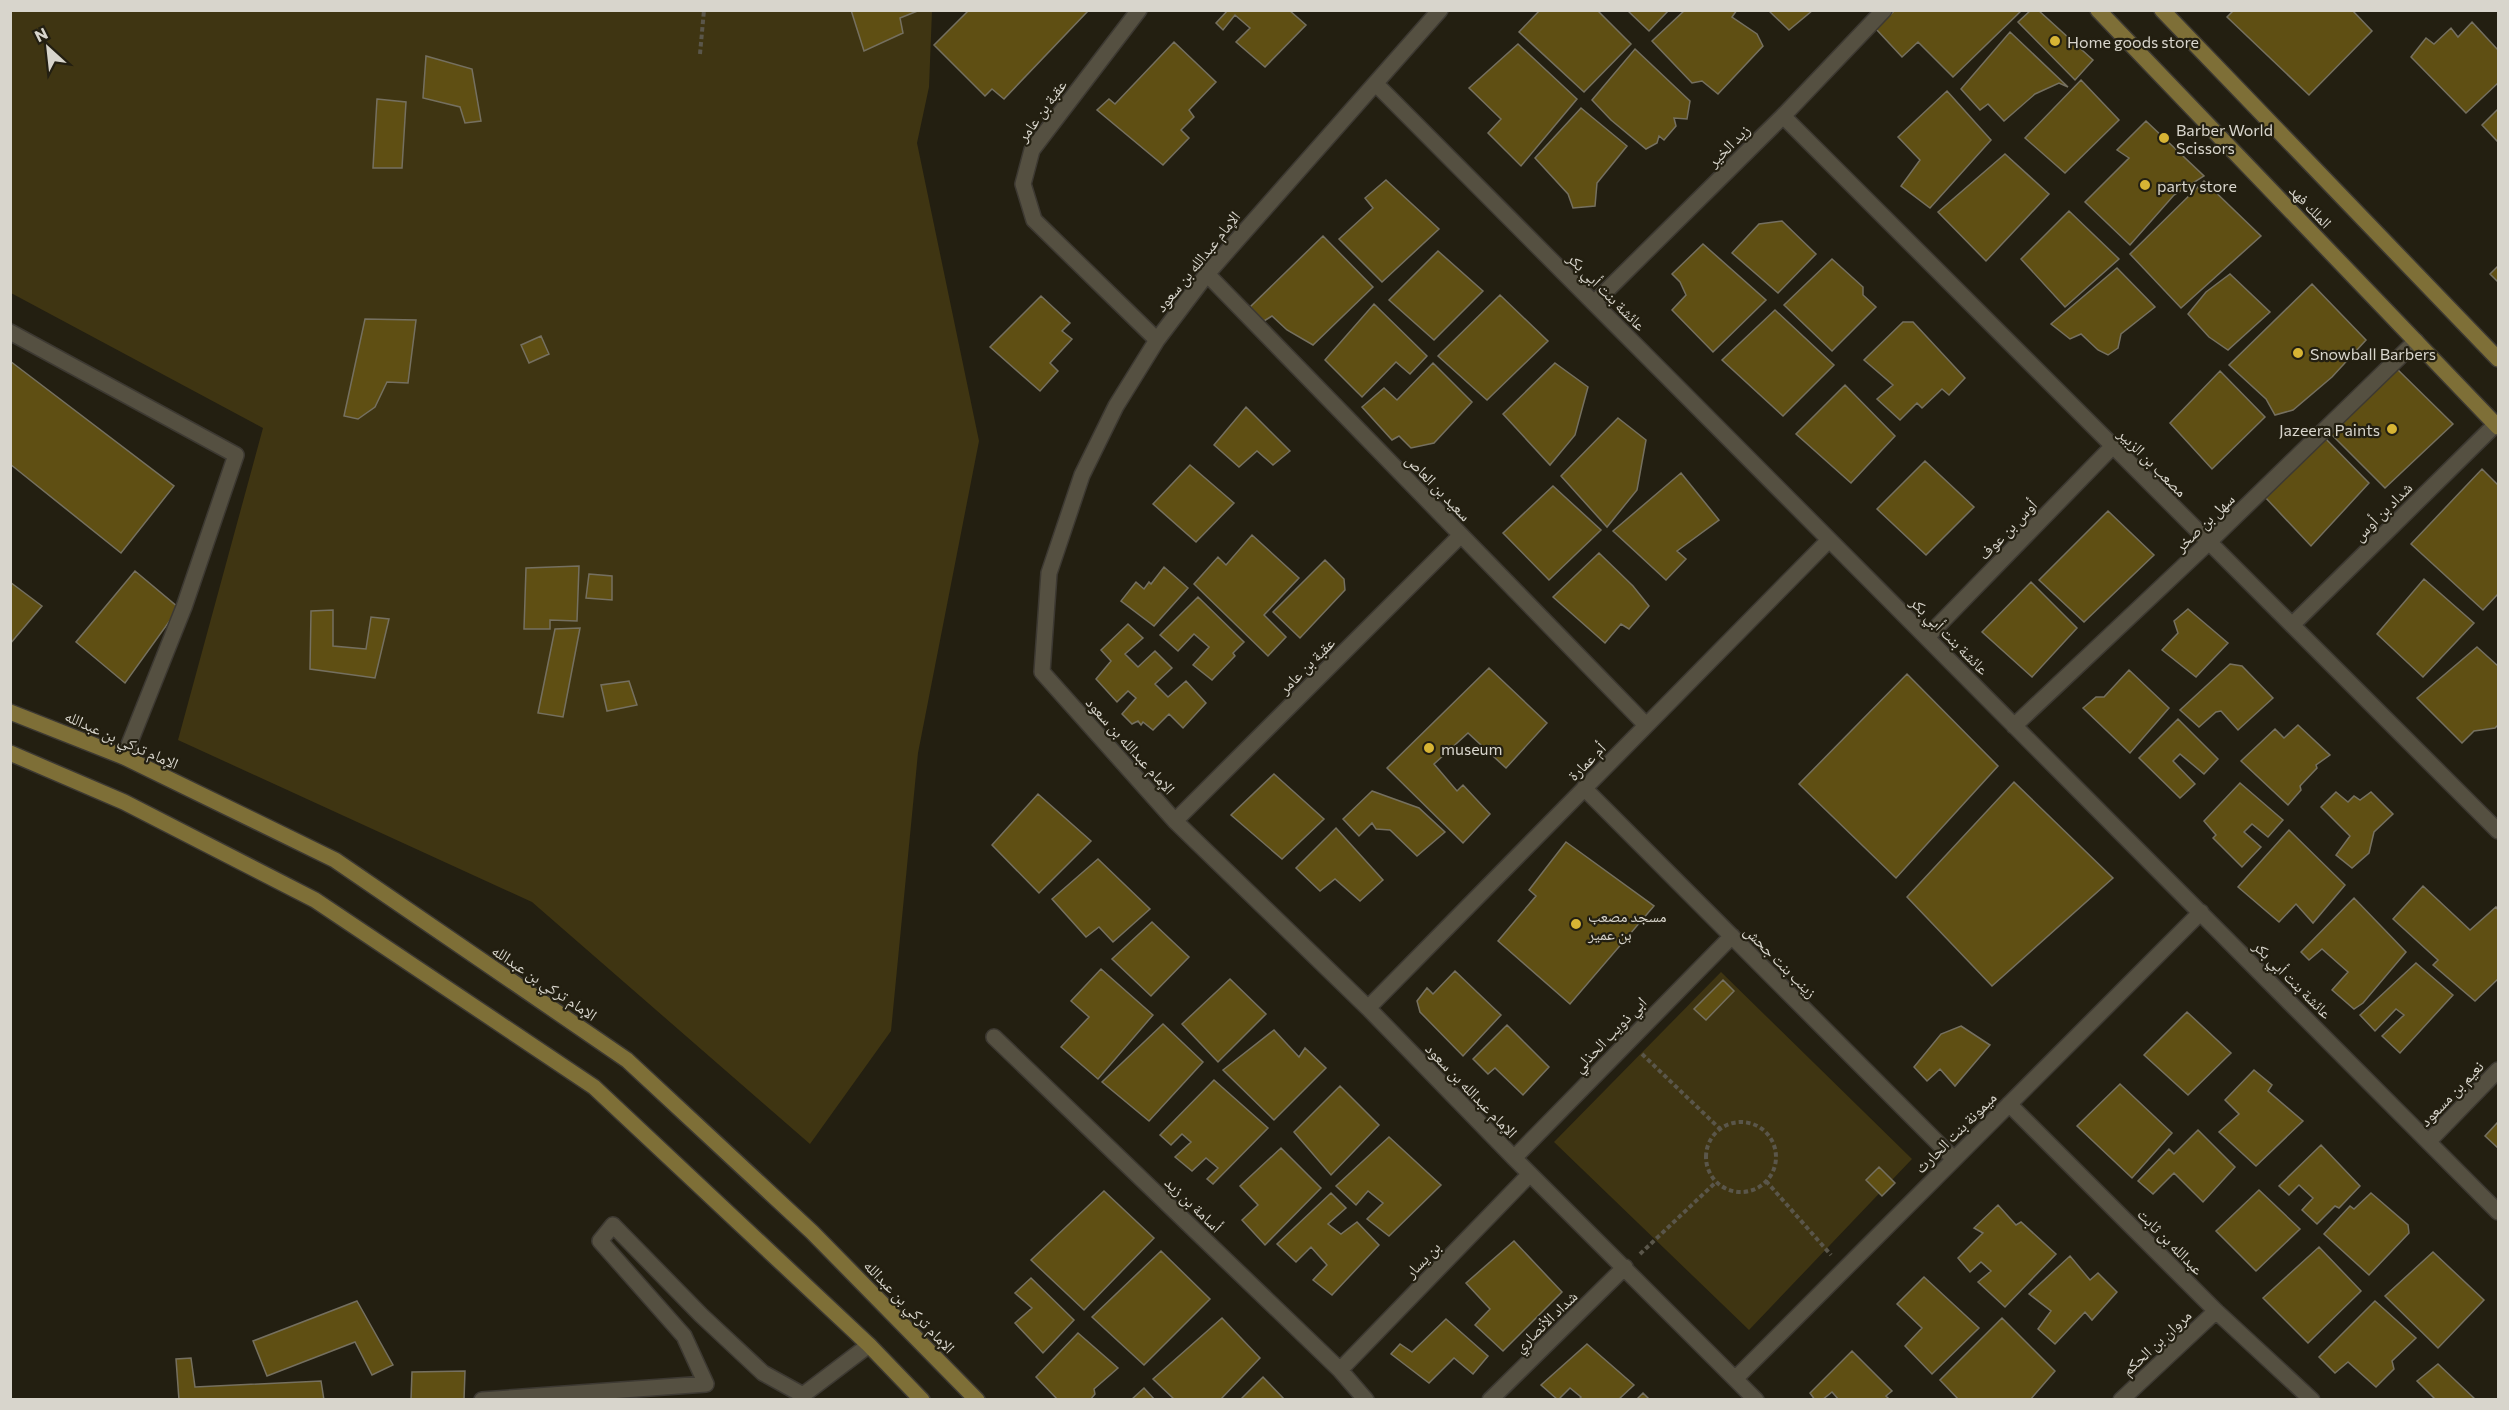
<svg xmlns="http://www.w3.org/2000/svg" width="2509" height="1410" viewBox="0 0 2509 1410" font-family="Commissioner,'Noto Naskh Arabic',sans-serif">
<rect width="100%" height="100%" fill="#231f11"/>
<path fill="#3f3512" d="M 10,11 L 932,11 L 929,87 L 917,143 L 979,441 L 918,753 L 891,1031 L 810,1144 L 532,902 L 178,740 L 263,428 L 11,293 Z
M 1721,972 L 1912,1159 L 1749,1330 L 1554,1142 Z"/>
<path fill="#5f4f13" stroke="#757060" stroke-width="1.5" d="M 851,10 L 920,10 L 900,18 L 903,33 L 864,51 Z
M 969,10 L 1085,10 L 1087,12 L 1004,99 L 992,89 L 985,96 L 934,45 Z
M 1228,10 L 1289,10 L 1306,25 L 1265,67 L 1236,42 L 1250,28 L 1235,15 L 1223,30 L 1216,23 Z
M 1540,10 L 1597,10 L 1631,44 L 1584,92 L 1519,32 Z
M 1627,10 L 1669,10 L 1649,31 Z
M 1685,10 L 1737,10 L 1732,17 L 1757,34 L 1763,46 L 1718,94 L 1702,81 L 1692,83 L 1652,41 Z
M 1768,10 L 1813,10 L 1789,30 Z
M 1895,10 L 2022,10 L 1953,77 L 1918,42 L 1902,57 L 1876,29 Z
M 2031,10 L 2038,10 L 2093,60 L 2075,80 L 2018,22 Z
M 2234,10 L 2352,10 L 2372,31 L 2309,95 L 2227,17 Z
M 2472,22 L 2498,50 L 2498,83 L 2466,113 L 2411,57 L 2426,38 L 2434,44 L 2451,28 L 2458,37 Z
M 2010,32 L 2068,87 L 2059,83 L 2035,94 L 2004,121 L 1988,104 L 1980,110 L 1961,89 Z
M 1174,42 L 1216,82 L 1189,110 L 1194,117 L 1181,130 L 1189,138 L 1163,165 L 1097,110 L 1109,99 L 1115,104 Z
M 1518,44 L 1577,99 L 1521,166 L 1488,133 L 1501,119 L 1469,88 Z
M 1635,49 L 1690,101 L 1687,119 L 1674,118 L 1676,126 L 1664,140 L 1659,136 L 1657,143 L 1646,149 L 1611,120 L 1592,100 Z
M 426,56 L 472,69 L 481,121 L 465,123 L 460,107 L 423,98 Z
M 2081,80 L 2119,120 L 2065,173 L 2025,138 Z
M 1947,91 L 1991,140 L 1930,208 L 1901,186 L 1920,160 L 1898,137 Z
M 377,99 L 406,102 L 402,168 L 373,168 Z
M 1581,108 L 1627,146 L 1597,183 L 1595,206 L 1573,208 L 1568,194 L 1535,158 Z
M 2498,109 L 2498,142 L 2482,125 Z
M 2146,121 L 2204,176 L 2174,195 L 2130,245 L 2085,202 L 2129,158 L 2117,150 Z
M 2005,154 L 2049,194 L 1986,261 L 1938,212 Z
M 1386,180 L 1439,229 L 1382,282 L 1339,239 L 1373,208 L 1365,198 Z
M 2204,181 L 2261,236 L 2181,308 L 2130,254 Z
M 2069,211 L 2119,259 L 2065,307 L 2021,259 Z
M 1782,221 L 1816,254 L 1778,293 L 1732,253 L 1759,224 Z
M 1323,236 L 1373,287 L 1313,345 L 1287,330 L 1272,316 L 1264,321 L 1249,308 Z
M 1703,244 L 1766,300 L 1713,352 L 1672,310 L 1686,295 L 1680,282 L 1672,274 Z
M 1438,251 L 1483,291 L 1434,340 L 1389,300 Z
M 1832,259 L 1863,287 L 1863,295 L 1876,307 L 1832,351 L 1784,305 Z
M 2498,266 L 2498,282 L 2490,274 Z
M 2117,268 L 2155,307 L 2121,334 L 2118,348 L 2108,355 L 2098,350 L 2081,334 L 2070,339 L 2051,324 Z
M 2230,274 L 2270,312 L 2228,350 L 2209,337 L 2188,314 L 2206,292 Z
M 2312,284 L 2366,340 L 2332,377 L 2293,410 L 2275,415 L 2266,399 L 2229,365 Z
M 1500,295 L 1548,341 L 1487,400 L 1438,356 Z
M 1041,296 L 1070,323 L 1062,331 L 1072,339 L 1050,363 L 1058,371 L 1040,391 L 990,347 Z
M 1374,304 L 1427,356 L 1410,374 L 1396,362 L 1362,397 L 1325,360 Z
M 1775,310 L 1834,365 L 1783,416 L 1722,360 Z
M 365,319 L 416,320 L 408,383 L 387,382 L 375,407 L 358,419 L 344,416 Z
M 1903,322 L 1913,322 L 1965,378 L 1949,395 L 1942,389 L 1922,408 L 1917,403 L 1900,420 L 1877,399 L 1893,385 L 1864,360 Z
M 541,336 L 549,354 L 529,363 L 521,345 Z
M 10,361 L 174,486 L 121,553 L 10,464 Z
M 1433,363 L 1472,402 L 1434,443 L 1411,448 L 1399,436 L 1392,440 L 1362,407 L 1384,388 L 1397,400 Z
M 1555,363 L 1588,387 L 1575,435 L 1550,465 L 1503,414 Z
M 2395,367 L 2453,424 L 2385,488 L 2331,434 Z
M 2220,371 L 2265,417 L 2212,469 L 2170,423 Z
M 1845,385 L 1895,436 L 1851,483 L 1796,434 Z
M 1246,407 L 1290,451 L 1273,465 L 1257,451 L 1239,467 L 1214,445 Z
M 1618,418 L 1646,440 L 1637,490 L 1607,527 L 1561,476 Z
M 2324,437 L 2369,483 L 2311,546 L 2264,496 Z
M 1925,461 L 1974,507 L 1926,555 L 1877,509 Z
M 1190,465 L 1234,503 L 1196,542 L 1153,504 Z
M 2482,469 L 2498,485 L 2498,594 L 2483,610 L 2411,544 Z
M 1681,473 L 1719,520 L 1677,551 L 1686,559 L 1666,580 L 1613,531 Z
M 1553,486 L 1601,530 L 1549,580 L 1503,533 Z
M 2108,511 L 2154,555 L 2084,622 L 2039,580 Z
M 1252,535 L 1299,578 L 1264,615 L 1286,637 L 1268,656 L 1194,584 L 1218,557 L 1226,565 Z
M 1599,553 L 1633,586 L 1649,606 L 1629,629 L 1621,624 L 1605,643 L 1553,597 Z
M 1325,560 L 1344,579 L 1345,590 L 1300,638 L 1273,612 Z
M 579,566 L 577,621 L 550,620 L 550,629 L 524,629 L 526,568 Z
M 1164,567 L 1188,588 L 1154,626 L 1121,601 L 1136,582 L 1144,589 L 1149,582 L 1151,584 Z
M 135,571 L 179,608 L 125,683 L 76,642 Z
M 589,574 L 612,576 L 612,600 L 586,598 Z
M 2424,579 L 2474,623 L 2423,677 L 2377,634 Z
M 10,582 L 42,606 L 10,644 Z
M 2031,582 L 2077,628 L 2032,677 L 1982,632 Z
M 1198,597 L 1244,642 L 1233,653 L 1235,656 L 1212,680 L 1193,665 L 1209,647 L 1194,634 L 1178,651 L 1160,635 Z
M 2188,609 L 2228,643 L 2196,677 L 2162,650 L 2178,633 L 2174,621 Z
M 333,610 L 333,646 L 366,649 L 371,617 L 389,619 L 375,678 L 310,669 L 311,611 Z
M 1128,624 L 1143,638 L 1125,654 L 1138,667 L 1155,651 L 1172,668 L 1155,684 L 1168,697 L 1186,681 L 1206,703 L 1183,728 L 1169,714 L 1153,730 L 1143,722 L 1141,725 L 1138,721 L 1132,724 L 1122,714 L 1136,698 L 1128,691 L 1117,702 L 1096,679 L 1111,661 L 1101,650 Z
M 580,628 L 563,717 L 538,713 L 555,629 Z
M 2477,647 L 2498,666 L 2498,725 L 2495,728 L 2474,731 L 2462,743 L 2417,698 Z
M 2230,664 L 2242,666 L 2273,698 L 2238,730 L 2221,711 L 2216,712 L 2199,727 L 2180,710 Z
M 1489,668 L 1547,723 L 1506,768 L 1468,733 L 1434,764 L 1457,791 L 1463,785 L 1490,814 L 1463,843 L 1387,768 Z
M 2129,670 L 2169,708 L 2130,753 L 2083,708 L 2096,697 L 2104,697 Z
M 1907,674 L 1998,766 L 1896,878 L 1799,784 Z
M 629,681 L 637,705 L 607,711 L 601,685 Z
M 2178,719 L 2218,759 L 2204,774 L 2180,754 L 2173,761 L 2195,784 L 2180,798 L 2139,758 Z
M 2298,725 L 2330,755 L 2316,765 L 2317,768 L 2300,786 L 2301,790 L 2288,805 L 2241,761 L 2275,729 L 2284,738 Z
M 1274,774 L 1324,819 L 1282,859 L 1231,815 Z
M 2014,782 L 2113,878 L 1992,986 L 1907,897 Z
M 2240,783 L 2283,820 L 2268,837 L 2252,824 L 2244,832 L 2261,847 L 2242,867 L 2213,838 L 2216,835 L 2204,821 Z
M 1372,791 L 1419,808 L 1445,832 L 1417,856 L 1390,830 L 1376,829 L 1372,823 L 1359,836 L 1343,819 Z
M 2336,792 L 2348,802 L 2354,796 L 2360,800 L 2371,792 L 2393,814 L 2374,832 L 2369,853 L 2352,868 L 2336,855 L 2350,836 L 2321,807 Z
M 1038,794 L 1091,841 L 1039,893 L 992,845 Z
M 1336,828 L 1383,880 L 1360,901 L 1335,879 L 1320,891 L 1296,868 Z
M 2289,830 L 2345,885 L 2313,923 L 2296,904 L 2279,922 L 2238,887 Z
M 1566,842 L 1654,906 L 1570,1004 L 1498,941 L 1536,896 L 1529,890 Z
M 1098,859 L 1150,909 L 1113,942 L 1099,927 L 1086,937 L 1052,899 Z
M 2423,886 L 2470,930 L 2496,907 L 2498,910 L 2498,979 L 2475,1001 L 2433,965 L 2438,960 L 2393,919 Z
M 2354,898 L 2406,952 L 2363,1003 L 2354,1009 L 2332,990 L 2348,972 L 2322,949 L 2309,960 L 2301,952 Z
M 1152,922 L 1189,957 L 1151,996 L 1112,959 Z
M 2416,963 L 2453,995 L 2400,1053 L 2382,1036 L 2404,1015 L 2396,1009 L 2375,1031 L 2360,1015 Z
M 1101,969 L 1153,1015 L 1098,1079 L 1061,1047 L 1089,1017 L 1071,1001 Z
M 1455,971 L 1501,1015 L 1463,1056 L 1420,1012 L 1417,1001 L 1427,988 L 1433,994 Z
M 1230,979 L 1266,1014 L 1218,1062 L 1182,1024 Z
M 1723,980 L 1734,991 L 1706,1020 L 1694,1009 Z
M 2187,1012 L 2231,1053 L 2188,1095 L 2144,1055 Z
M 1163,1024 L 1203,1062 L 1149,1121 L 1102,1082 Z
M 1507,1025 L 1549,1067 L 1523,1095 L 1495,1068 L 1488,1074 L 1473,1059 Z
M 1961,1026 L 1990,1045 L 1955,1086 L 1940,1069 L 1927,1081 L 1914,1067 L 1941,1034 Z
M 1274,1030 L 1299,1057 L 1305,1048 L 1326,1068 L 1274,1120 L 1223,1070 Z
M 2254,1070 L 2272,1085 L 2268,1091 L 2303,1121 L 2256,1166 L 2219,1132 L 2239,1114 L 2225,1100 Z
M 1214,1080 L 1268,1128 L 1213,1184 L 1207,1179 L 1218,1168 L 1206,1158 L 1192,1171 L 1175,1157 L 1191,1142 L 1182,1134 L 1171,1145 L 1160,1135 Z
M 2120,1084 L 2172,1133 L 2132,1178 L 2077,1126 Z
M 1340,1086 L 1379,1125 L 1331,1175 L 1294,1132 Z
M 2498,1122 L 2498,1148 L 2485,1136 Z
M 2198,1130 L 2235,1167 L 2203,1202 L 2174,1173 L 2153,1194 L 2138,1181 L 2169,1149 L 2174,1154 Z
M 1389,1137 L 1441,1185 L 1389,1236 L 1367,1219 L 1383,1203 L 1368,1191 L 1356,1205 L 1336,1186 Z
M 2321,1145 L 2360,1186 L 2339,1208 L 2335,1206 L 2317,1224 L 2302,1210 L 2313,1198 L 2299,1185 L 2289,1195 L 2279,1186 Z
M 1281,1148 L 1321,1188 L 1265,1245 L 1242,1220 L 1258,1205 L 1240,1186 Z
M 1879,1167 L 1895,1183 L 1882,1196 L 1866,1180 Z
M 2259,1190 L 2300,1229 L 2256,1271 L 2216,1231 Z
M 1104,1191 L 1154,1238 L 1084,1310 L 1031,1260 Z
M 1331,1193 L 1346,1208 L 1328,1224 L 1341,1234 L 1357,1222 L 1379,1245 L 1332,1295 L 1313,1280 L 1327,1265 L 1311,1247 L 1296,1262 L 1277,1244 Z
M 2371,1193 L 2408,1225 L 2409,1233 L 2369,1275 L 2324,1234 L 2350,1206 L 2354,1209 Z
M 1998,1205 L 2016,1225 L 2021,1222 L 2056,1254 L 2005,1307 L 1978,1282 L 1991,1271 L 1981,1262 L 1970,1272 L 1958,1258 L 1983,1233 L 1974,1228 Z
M 1514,1241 L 1562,1292 L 1503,1351 L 1475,1325 L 1490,1309 L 1466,1283 Z
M 2319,1247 L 2361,1291 L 2308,1343 L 2263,1298 Z
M 1161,1251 L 1210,1299 L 1144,1365 L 1092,1317 Z
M 2433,1252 L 2484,1300 L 2438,1348 L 2385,1296 Z
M 2070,1256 L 2090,1280 L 2098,1273 L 2117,1292 L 2092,1320 L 2085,1312 L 2055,1344 L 2038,1329 L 2051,1311 L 2029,1294 Z
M 1924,1277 L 1979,1328 L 1932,1374 L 1905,1346 L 1922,1328 L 1897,1304 Z
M 1031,1278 L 1074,1320 L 1043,1353 L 1015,1323 L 1032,1308 L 1015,1293 Z
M 357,1301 L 393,1365 L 372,1375 L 355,1342 L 267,1376 L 253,1341 Z
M 2375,1301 L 2416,1338 L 2392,1361 L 2394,1369 L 2376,1387 L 2348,1362 L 2335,1373 L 2319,1357 Z
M 1222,1318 L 1260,1358 L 1220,1400 L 1175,1400 L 1153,1379 Z
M 2002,1318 L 2055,1371 L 2030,1400 L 1959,1400 L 1940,1380 Z
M 1446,1319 L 1488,1356 L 1473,1374 L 1454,1358 L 1429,1383 L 1391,1354 L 1400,1344 L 1412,1352 Z
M 1078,1333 L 1118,1368 L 1094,1389 L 1095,1394 L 1090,1400 L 1058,1400 L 1036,1377 Z
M 1587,1344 L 1634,1385 L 1618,1400 L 1578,1400 L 1581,1397 L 1570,1388 L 1558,1400 L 1541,1385 Z
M 1852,1351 L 1892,1391 L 1886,1396 L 1890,1400 L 1839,1400 L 1832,1392 L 1822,1400 L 1815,1400 L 1810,1393 Z
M 191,1358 L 195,1387 L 321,1381 L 324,1400 L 179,1400 L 176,1359 Z
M 2438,1364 L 2476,1400 L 2436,1400 L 2417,1381 Z
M 465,1371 L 464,1400 L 411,1400 L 412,1372 Z
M 1263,1377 L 1285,1400 L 1240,1400 Z
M 1144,1388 L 1155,1400 L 1131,1400 Z
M 1643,1393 L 1650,1400 L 1636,1400 Z"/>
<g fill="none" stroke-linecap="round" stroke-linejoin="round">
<g stroke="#3d3932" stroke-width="18">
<path id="street" d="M 1139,10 L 1032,150 L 1023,184 L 1034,220 L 1157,340
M 1440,10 L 1207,274 L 1157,340 L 1116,406 L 1082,475 L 1049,573 L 1042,672 L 1175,821 L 1368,1008 L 1514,1158 L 1756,1400
M 1376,84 L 2498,1212
M 1783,116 L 2498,831
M 1207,274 L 1646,725
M 1594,303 L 1783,116 L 1884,10
M 10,332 L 236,455 L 184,607 L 124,757
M 2293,624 L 2496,424
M 1927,637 L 2112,447
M 2014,726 L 2208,543 L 2416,341
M 1584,788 L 1954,1159
M 1175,821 L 1461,535
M 1368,1008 L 1829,540
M 994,1037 L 1340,1370 L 1366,1400
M 2009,1104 L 2216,1311 L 2312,1400
M 2429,1141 L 2498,1070
M 1514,1158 L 1732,936
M 1340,1370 L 1530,1174
M 1735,1379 L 2201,912
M 482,1400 L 706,1384 L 684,1336 L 600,1241 L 613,1225 L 701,1315 L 763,1373 L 803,1395 L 869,1345
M 1490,1400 L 1625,1267
M 2121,1400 L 2216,1311"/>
</g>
<g stroke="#3d3932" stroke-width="18">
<path id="secondary" d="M 2098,10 L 2498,427
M 2162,10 L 2498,359
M 10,712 L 124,757 L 335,860 L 627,1060 L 812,1232 L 977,1400
M 10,753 L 124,802 L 315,900 L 594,1087 L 869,1345 L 922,1400"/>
</g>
<path stroke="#5a564a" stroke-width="4" stroke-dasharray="4.5 3" stroke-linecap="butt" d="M 700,54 L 704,10
M 1642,1054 L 1719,1128
M1706 1157a35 35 0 1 1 70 0a35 35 0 1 1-70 0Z
M 1766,1181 L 1831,1255
M 1640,1254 L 1716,1182"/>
<use href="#street" stroke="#555041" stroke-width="15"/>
<use href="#secondary" stroke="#7e6f37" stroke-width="15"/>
</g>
<g fill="#d7b434" stroke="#231f11" stroke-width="2">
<circle cx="2055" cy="41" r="6"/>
<circle cx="2164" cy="138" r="6"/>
<circle cx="2145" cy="185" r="6"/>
<circle cx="2298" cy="353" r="6"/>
<circle cx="2392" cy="429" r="6"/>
<circle cx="1429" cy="748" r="6"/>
<circle cx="1576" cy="924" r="6"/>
</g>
<g text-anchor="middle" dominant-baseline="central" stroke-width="4.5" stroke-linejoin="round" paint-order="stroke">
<g font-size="16" fill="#d8d5cc" stroke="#231f11" text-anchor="start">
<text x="2067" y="41">Home goods store</text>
<text x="2176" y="129">Barber World<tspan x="2176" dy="18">Scissors</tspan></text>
<text x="2157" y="185">party store</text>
<text x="2310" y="353">Snowball Barbers</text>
<text x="2380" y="429" text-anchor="end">Jazeera Paints</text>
<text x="1441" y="748">museum</text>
<text x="1588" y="915">مسجد مصعب<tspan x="1588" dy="18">بن عمير</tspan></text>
</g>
<g font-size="16" fill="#d8d5cc" stroke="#231f11">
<text transform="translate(1041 110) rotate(-54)">عقبة بن عامر</text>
<text transform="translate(1728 145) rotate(-45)">زيد الخير</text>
<text transform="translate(2311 206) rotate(46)">الملك فهد</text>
<text transform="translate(1197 261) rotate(-51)">الإمام عبدالله بن سعود</text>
<text transform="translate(1607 291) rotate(45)">عائشة بنت أبي بكر</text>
<text transform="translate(2153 462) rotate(45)">مصعب بن الزبير</text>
<text transform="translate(1439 487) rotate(46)">سعيد بن العاص</text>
<text transform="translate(2382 511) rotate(-45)">شداد بن أوس</text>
<text transform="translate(2204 522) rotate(-44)">سهل بن صخر</text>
<text transform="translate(2007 529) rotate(-46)">أوس بن عوف</text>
<text transform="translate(1950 635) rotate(45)">عائشة بنت أبي بكر</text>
<text transform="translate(1306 665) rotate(-45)">عقبة بن عامر</text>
<text transform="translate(122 739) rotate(24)">الإمام تركي بن عبدالله</text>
<text transform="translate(1131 745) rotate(48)">الإمام عبدالله بن سعود</text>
<text transform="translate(1586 761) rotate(-45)">أم عمارة</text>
<text transform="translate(1781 961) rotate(45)">زينب بنت جحش</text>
<text transform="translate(2293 979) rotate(45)">عائشة بنت أبي بكر</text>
<text transform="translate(545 982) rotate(34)">الإمام تركي بن عبدالله</text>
<text transform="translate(1609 1034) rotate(-46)">ابي ذويب الحذلي</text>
<text transform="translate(1472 1090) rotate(46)">الإمام عبدالله بن سعود</text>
<text transform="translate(2451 1093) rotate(-46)">نعيم بن مسعود</text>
<text transform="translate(1955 1132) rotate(-45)">ميمونة بنت الحارث</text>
<text transform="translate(1194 1204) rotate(44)">أسامة بن زيد</text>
<text transform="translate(2171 1241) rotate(45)">عبدالله بن ثابت</text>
<text transform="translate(1422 1259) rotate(-46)">بن يسار</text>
<text transform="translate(910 1306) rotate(46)">الإمام تركي بن عبدالله</text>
<text transform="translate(1545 1321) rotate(-44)">شداد الأنصاري</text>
<text transform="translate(2156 1342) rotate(-43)">مروان بن الحكم</text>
</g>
</g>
<rect width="2509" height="1410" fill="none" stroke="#d8d5cc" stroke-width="24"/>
<g transform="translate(48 48) rotate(333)" stroke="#231f11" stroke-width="4.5" paint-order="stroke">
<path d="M0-4.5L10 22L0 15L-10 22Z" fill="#d8d5cc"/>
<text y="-9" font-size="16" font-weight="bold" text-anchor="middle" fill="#d8d5cc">N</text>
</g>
</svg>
